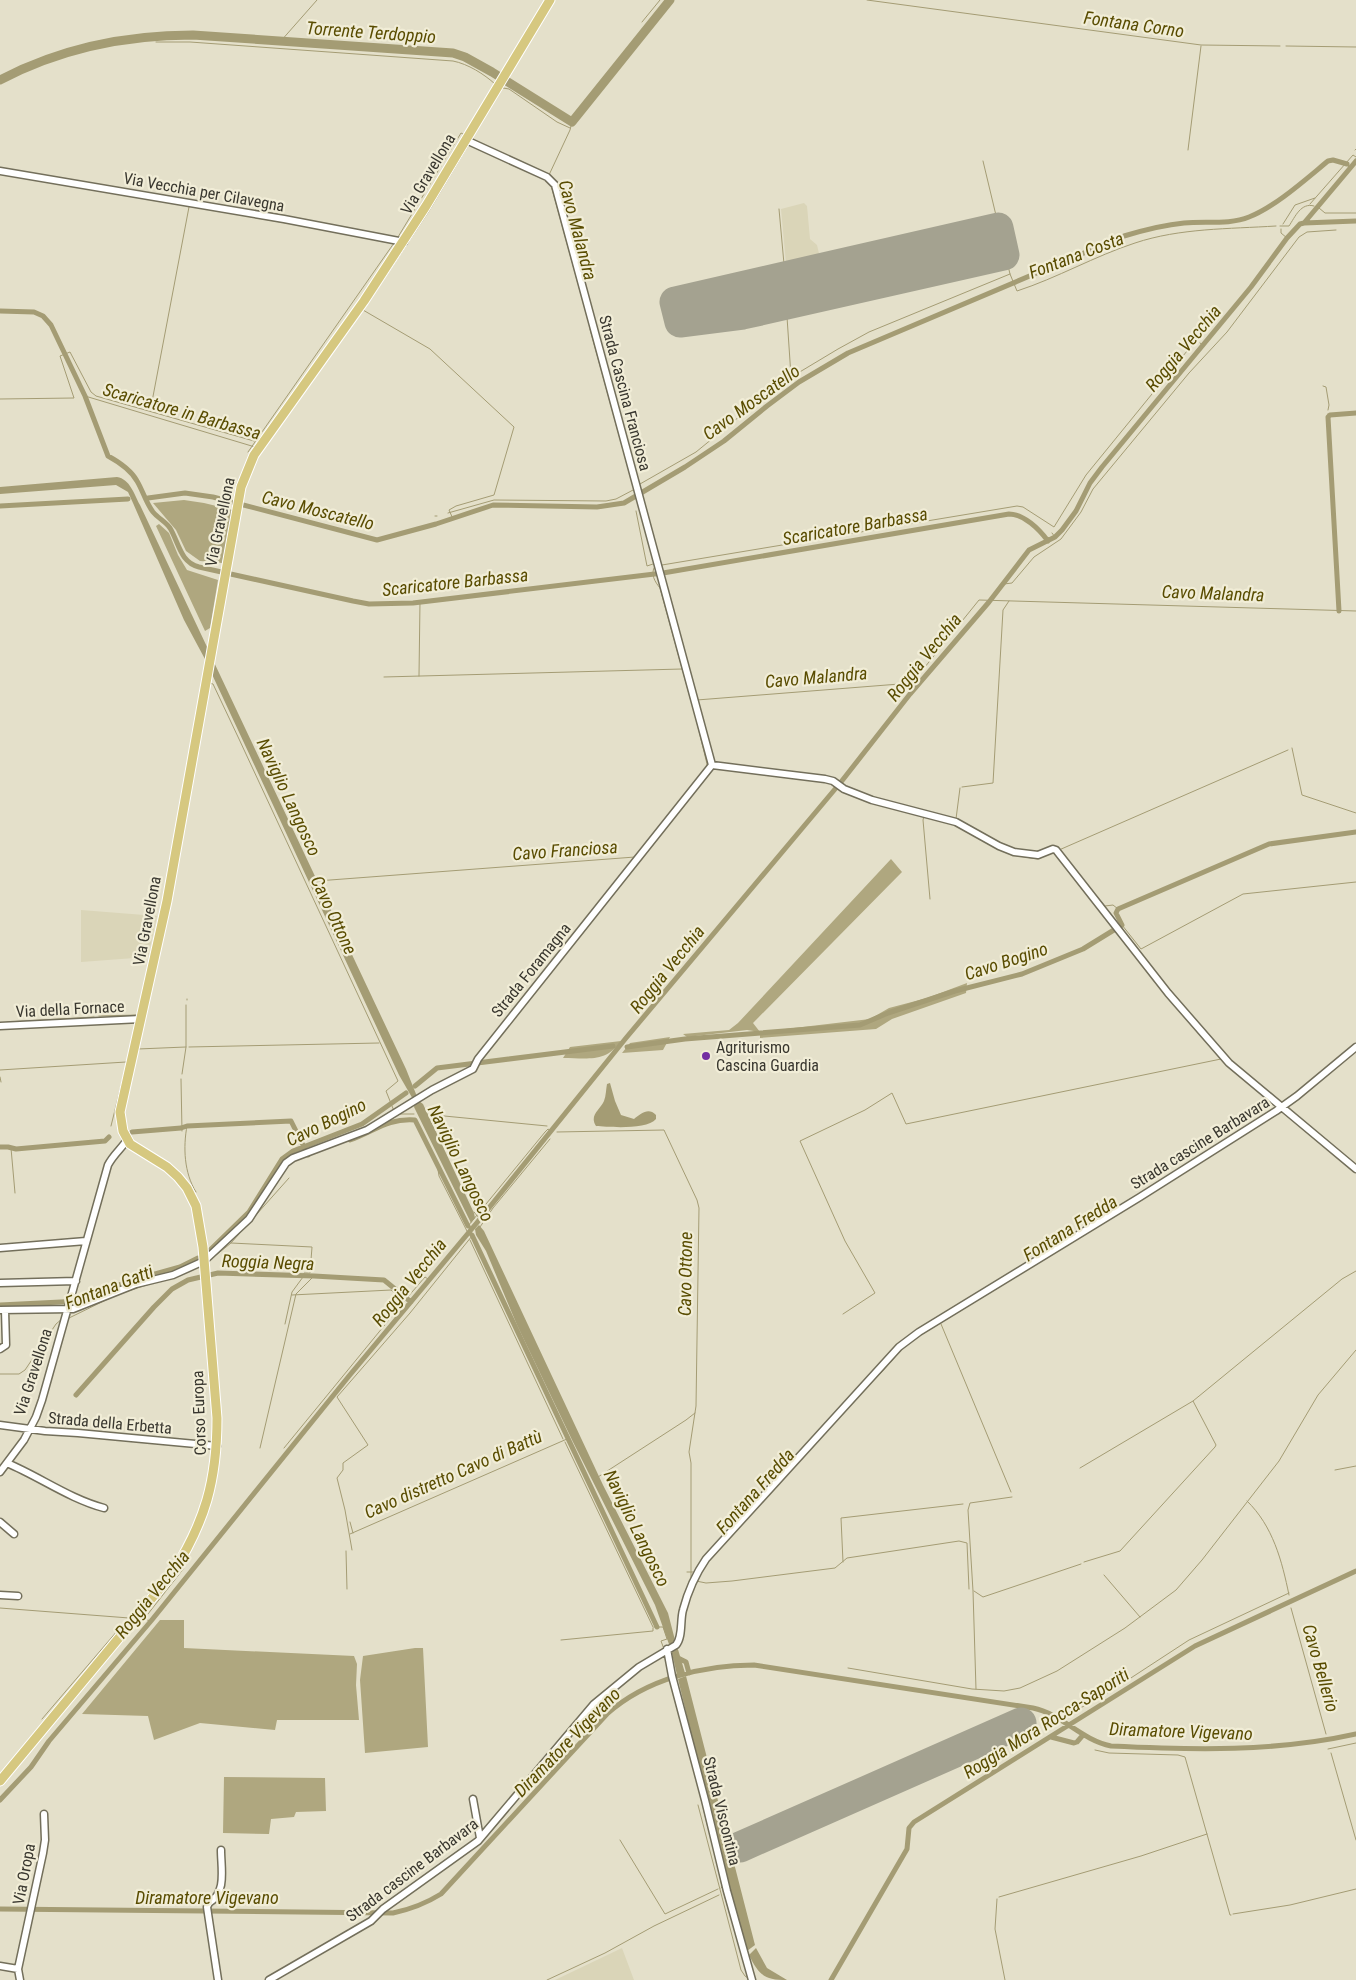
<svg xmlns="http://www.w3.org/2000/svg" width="1356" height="1980" viewBox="0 0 1356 1980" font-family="'Roboto Condensed',sans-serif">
<rect width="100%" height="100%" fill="#e4e0ca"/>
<path fill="#dad5b8" d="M 804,203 L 807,206 L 810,239 L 817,245 L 822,266 L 787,274 L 781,209 Z
M 81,910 L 157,916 L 148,957 L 81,962 Z
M 622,1948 L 634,1980 L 555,1980 Z"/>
<path fill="#afa77f" d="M 184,500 L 204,503 L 233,510 L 222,563 L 200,561 L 186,551 L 176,530 L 153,503 Z
M 159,524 L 169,533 L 178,555 L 187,570 L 218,580 L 210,628 L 205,631 L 156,526 Z
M 891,859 L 902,872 L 753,1023 L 760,1032 L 870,1019 L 889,1008 L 927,998 L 967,983 L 966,993 L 892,1019 L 876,1029 L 760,1038 L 760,1032 L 747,1030 L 687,1037 L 683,1034 L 729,1030 L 738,1023 Z
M 670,1037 L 663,1050 L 622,1053 L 630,1043 Z
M 621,1041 C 606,1063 587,1058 563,1058 L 570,1047 Z
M 160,1620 L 184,1620 L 184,1648 L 354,1656 L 357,1664 L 356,1685 L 359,1720 L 277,1720 L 275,1730 L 200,1723 L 154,1740 L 148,1716 L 82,1714 Z
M 415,1648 L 423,1648 L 428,1747 L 365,1753 L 360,1680 L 363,1656 Z
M 224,1777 L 325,1778 L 326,1811 L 296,1812 L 294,1817 L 271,1819 L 269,1834 L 223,1833 Z"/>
<path fill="#a49c74" d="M 117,477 C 130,479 134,494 140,505 L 208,649 L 206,661 L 184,620 L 133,503 L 128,492 L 116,485 L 0,494 L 0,487 Z
M 212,658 L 406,1069 L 418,1099 L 414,1101 L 399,1075 L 210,670 Z
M 610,1083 L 615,1101 L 621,1115 L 634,1119 C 641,1114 648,1107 656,1115 L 656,1119 C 647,1130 609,1127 596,1126 C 589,1115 600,1110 604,1101 C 606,1096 606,1089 607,1084 Z
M 419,1101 L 423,1104 L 474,1213 L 475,1218 L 471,1223 L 414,1107 L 415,1103 Z
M 479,1225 L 484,1231 L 603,1485 L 668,1613 L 676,1644 L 670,1647 L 655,1605 L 573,1442 L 517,1325 L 486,1251 L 476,1235 L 475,1229 Z
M 677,1646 L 685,1673 L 677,1675 L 671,1649 Z
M 686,1676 L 755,1945 L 747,1951 L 728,1886 L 678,1679 Z
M 756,1948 L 767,1968 L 787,1980 C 764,1980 759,1975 749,1955 Z"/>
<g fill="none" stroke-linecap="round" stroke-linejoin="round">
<path stroke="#a49c74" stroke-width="1" d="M 867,0 L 1201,45 L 1280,46
M 642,22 L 660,0
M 156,42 L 190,42 L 453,61 C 468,64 484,74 495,84
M 280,42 L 317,0
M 1286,46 L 1356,47
M 503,88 L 509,89 L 557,122 L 570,128
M 1188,150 L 1201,46
M 1355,150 L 1356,149
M 983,161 L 1010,274 L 1017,291 C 1057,278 1095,256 1135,243 C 1180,228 1229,229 1276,226
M 530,166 L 549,175
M 549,175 L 570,130 L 572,122
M 551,185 L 588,320
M 1310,204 L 1353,155 L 1356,157
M 1319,208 L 1325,213 L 1356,213
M 779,209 L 785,275
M 246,216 L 286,223
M 1283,224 L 1295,205 L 1315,198
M 1280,226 L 1289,226 C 1295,217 1301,202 1314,206
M 1281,229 L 1281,233 L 1287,238
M 398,237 L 461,133 L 465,135
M 786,302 L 791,376
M 364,309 L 429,211 L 469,144
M 590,329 L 633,486
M 349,330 L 363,310 L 430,349 L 514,427 L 494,495 L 456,506 L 449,510 L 453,519
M 1200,343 L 1203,345
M 1323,386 L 1326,387 L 1329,405 L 1328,410
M 85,396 L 255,447
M 0,399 L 74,398 L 60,356 L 70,352 L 91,392 L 96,396 L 254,441
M 151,407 L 189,207
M 1328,414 L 1329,416
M 263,449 L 278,428
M 248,452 L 394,243
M 640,484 L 696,452 L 778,385 L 838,349 L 869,332 L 1010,274
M 636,511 L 647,566 L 653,564
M 448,513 L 494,500 L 606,501 L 616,499 L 635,489
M 641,513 L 655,566 C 650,574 655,582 660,588 L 691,701 L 693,701
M 435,516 L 437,516
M 1052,533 L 1055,537
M 662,565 L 1017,506 L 1023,507 L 1054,527 L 1086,475 L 1196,340
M 1004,584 L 1012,583 L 1034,557 L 1061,539 L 1081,512 L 1093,489 L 1189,373 L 1227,332 L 1299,237 L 1307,232 L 1336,230
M 419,676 L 420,602
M 384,677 L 682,669
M 209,683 L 213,684 L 239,739 L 398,1081 L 386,1091 L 394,1111
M 697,700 L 912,683 L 979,600 L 1356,611
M 692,702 L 707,764 L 706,768
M 1292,748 L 1302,795 L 1356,813
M 962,787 L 993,783 L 1003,610 L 1009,601
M 924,816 L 923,820 L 930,899
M 956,819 L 960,788
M 945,822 L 958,826
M 981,839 L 1012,855 L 1038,859 L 1053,852
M 1059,850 L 1288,750
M 317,881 L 635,857
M 1091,890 L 1105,906 L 1113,905 L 1118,909
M 1122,925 L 1141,949 L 1243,894 L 1356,882
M 187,1000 L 187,999
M 99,1016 L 137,1015 L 137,1017
M 7,1022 L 94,1017
M 189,1047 L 379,1043
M 138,1049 L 186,1047
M 1339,1065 L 1356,1051
M 0,1070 L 126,1062
M 182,1074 L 186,1047 L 186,1005
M 0,1077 L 1,1082
M 181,1079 L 182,1131
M 396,1114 L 414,1114
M 434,1115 L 547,1126
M 111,1126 L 126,1066
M 187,1126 C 183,1147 184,1173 196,1192
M 557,1132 L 664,1130 L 697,1200 L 699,1208 L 696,1406 L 689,1452 L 691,1463 L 691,1577
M 11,1148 L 15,1193
M 437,1163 L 439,1176 L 468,1233
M 474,1212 L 480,1219
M 468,1226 L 545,1132 L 548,1129 L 551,1131
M 480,1227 L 493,1208 L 550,1139
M 470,1240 L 563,1439
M 231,1243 L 312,1247 L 310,1273 L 304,1273 L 303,1277 L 292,1292 L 285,1324
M 210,1260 L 231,1243 L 289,1178
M 128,1291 L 150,1284
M 292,1295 L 391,1290 L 404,1300
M 843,1314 L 875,1293 L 845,1241 L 800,1141 L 865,1110 L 892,1093 L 906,1124 L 1221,1059
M 69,1318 L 112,1297
M 941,1324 L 1011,1492
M 916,1338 L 1181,1175
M 0,1374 L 19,1374 L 25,1370 L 56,1324 L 62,1319
M 880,1374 L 903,1348
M 565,1442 L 653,1627
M 260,1448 L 296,1294 L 314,1276
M 284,1448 L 406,1299 L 425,1277 L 428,1279
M 1080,1468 L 1193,1401
M 1335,1470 L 1356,1466
M 598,1477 L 686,1420 L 695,1413
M 1247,1501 C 1273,1526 1282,1561 1289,1595
M 350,1522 L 353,1533
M 350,1534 L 567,1439
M 352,1550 L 345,1510 L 337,1478 L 343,1470 L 343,1463 L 368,1445 L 337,1397 L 410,1313 L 472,1236
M 346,1551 L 347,1589
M 843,1562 L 841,1518 L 963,1504
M 1084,1562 L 1120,1551 L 1215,1447 L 1216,1445 L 1193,1401 L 1342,1279 L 1356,1271
M 707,1563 L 876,1377
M 687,1572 L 693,1572
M 1104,1575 L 1140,1617
M 696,1581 L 706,1583 L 732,1581 L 835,1568 L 847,1558 L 959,1541 L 967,1543 L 969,1589
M 974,1591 L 983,1597 L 1081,1564
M 0,1608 L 129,1618
M 1291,1608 L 1326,1734
M 151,1621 L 144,1619 L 184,1568
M 654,1627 L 663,1627 L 667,1639 L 669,1638
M 561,1640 L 653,1631 L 653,1628
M 664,1649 L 661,1641 L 667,1639
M 848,1668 L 972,1689 L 1004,1691 L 1020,1688 L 1057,1671 L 1125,1628 L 1176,1590 L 1202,1560 L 1279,1461 L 1318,1395 L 1356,1350
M 976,1689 L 973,1591 L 968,1510 L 970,1503 L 1012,1497
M 1068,1715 L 1114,1689 L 1189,1640 L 1289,1593
M 42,1719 L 124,1623
M 1328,1749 L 1356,1743
M 1095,1750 L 1109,1753 L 1178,1755 L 1185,1757 L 1230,1915 L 1231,1915
M 1331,1753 L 1356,1840
M 697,1781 L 708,1828
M 698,1805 L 741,1970 L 745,1976 L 748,1978
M 620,1840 L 665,1914 L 718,1889
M 719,1871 L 722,1887
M 721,1888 L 722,1887 L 747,1973
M 999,1897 L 1141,1856 L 1207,1834
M 997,1899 L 995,1929 L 1005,1980
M 1233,1914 L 1290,1905 L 1356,1889
M 547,1980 L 605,1953 L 654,1926 L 719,1895"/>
<path stroke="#a49c74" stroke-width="5" d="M 1304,223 L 1356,221
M 0,311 L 34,312 L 43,316 L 51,325 L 85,396 L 108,456 C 119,462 131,470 137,481 C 143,491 146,503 153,512 C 158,518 166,522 170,528 C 179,543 180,562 199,567 L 353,601 L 369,604 L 413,603 L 663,573 L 1009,514 C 1024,514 1039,529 1048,541
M 148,498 L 185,493 L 213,497 L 377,540 L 436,524 L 493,505 L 597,507 L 624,503 L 685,467 L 724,441 L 767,406 L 799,382 L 848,353 L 1124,236 C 1144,230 1163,225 1184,223 C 1205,221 1230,225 1249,217 C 1275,207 1306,179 1328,161 L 1333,160 L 1347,164
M 0,506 L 128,499
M 1339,611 L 1328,417 L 1330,415 L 1356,413
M 627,1047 L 685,1039 L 860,1025 L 888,1013 L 955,991 L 1022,974 L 1083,949 L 1122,925 L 1116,913 L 1118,909 L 1269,844 L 1356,832
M 415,1086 L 437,1068 L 613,1046
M 132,1132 L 181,1128 L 187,1126 L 291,1121 L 308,1155 L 309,1154
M 350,1140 C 375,1131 387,1118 415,1120 L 468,1226
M 0,1147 L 8,1147 L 16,1149 L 105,1141 L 109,1137
M 472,1235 L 657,1627
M 209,1251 L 249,1212 L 282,1159 L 293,1151 L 362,1124 L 406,1093
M 0,1305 L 81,1301 L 126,1282 L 180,1267 L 198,1258
M 76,1395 L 154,1307 L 172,1289 L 188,1280 L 218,1273 L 314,1276 L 384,1280 L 411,1302
M 676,1657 L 686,1662 L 689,1673
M 1051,1737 L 1074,1743 L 1077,1742 L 1083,1735
M 0,1800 L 31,1767 L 49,1741 L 151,1621 L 349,1376 L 480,1219 L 626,1038 L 841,782 L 910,694 L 989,602 L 1029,550 L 1055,537 L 1062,530 L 1076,511 L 1090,483 L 1102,467 L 1251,287 L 1287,238 L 1300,224 L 1304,223 L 1356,161
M 0,1909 L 393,1913 C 412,1909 425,1904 441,1894 L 607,1714 C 646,1679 703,1665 754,1665 L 1033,1708 C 1062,1714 1081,1740 1111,1746 C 1193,1750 1276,1752 1356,1734
M 831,1980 L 907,1849 L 909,1828 L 914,1822 L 1195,1646 L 1356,1571"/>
<path stroke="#a49c74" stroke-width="9" d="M 0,80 C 61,48 125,35 193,35 L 453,53 L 465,57 L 492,72 L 572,122 L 670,0"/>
<path stroke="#a4a290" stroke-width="31" d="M 998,228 L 1004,255 L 743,314 L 680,322 L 675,302 Z
M 740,1847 L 1021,1723"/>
<g stroke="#736f5b" stroke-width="9">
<path id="minor" d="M 466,140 L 547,177 L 555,185 L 712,765 L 825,779 L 833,781 L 844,789 L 872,800 L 956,822 L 999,846 L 1014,852 L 1038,855 L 1053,849 L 1056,850 L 1168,993 L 1229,1063 L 1356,1169
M 0,171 L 284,219 L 404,242
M 0,1026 L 141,1019
M 0,1248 L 86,1241
M 0,1283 L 76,1281
M 0,1310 L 73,1309 L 136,1284 L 173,1275 L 204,1261 L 249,1219 L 286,1163 L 293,1158 L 367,1130 L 432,1090 L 473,1069 L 478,1059 L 712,765
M 0,1349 L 6,1345 L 5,1310
M 0,1425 L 45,1431 L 78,1433 L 217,1446
M 7,1463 C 40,1477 70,1499 104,1508
M 0,1472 L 24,1440 L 36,1417 L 42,1400 L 108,1165 C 113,1155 121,1149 127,1140
M 0,1522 L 14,1534
M 0,1595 L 18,1596
M 667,1649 L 672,1676 L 705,1800 L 727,1891 L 752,1980
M 473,1799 L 480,1838
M 0,1966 L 18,1969
M 20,1980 L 18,1969 L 43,1853 L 45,1840 L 44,1814
M 218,1980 L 207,1907 L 209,1903 C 227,1892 221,1869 221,1850
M 269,1980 L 371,1921 L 383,1909 L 478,1841 L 594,1704 L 639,1667 L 676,1645 C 683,1637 680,1620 683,1610 C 688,1591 695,1575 706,1559 L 899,1347 L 919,1332 L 1140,1197 L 1276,1111 L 1297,1096 L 1356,1047"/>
</g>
<g stroke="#fff" stroke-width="11">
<path id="major" d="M 0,1781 L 172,1574 C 205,1522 217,1481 217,1418 L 203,1247 L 196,1206 L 187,1188 L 178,1177 L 167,1167 L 130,1144 L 123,1131 L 120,1112 L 167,901 L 241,487 L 254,455 L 364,301 L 426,206 L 550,0"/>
</g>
<use href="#minor" stroke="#fff" stroke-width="6"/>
<use href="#major" stroke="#d6c880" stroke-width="9"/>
</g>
<circle fill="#742fa2" stroke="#f1edd7" stroke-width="2" cx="706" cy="1056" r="5"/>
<g text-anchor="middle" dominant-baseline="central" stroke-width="4.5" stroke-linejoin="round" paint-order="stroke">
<g font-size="16" fill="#39372f" stroke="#f1edd7">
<text transform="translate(428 174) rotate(-59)">Via Gravellona</text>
<text transform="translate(204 192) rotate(10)">Via Vecchia per Cilavegna</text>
<text transform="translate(625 393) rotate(75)">Strada Cascina Franciosa</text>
<text transform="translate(220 522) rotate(-78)">Via Gravellona</text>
<text transform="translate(147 921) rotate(-79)">Via Gravellona</text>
<text transform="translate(531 970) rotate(-51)">Strada Foramagna</text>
<text transform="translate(70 1009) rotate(-3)">Via della Fornace</text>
<text transform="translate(1200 1143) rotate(-32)">Strada cascine Barbavara</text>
<text transform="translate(33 1372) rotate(-72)">Via Gravellona</text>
<text transform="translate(199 1413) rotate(-92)">Corso Europa</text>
<text transform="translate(110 1423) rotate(5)">Strada della Erbetta</text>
<text transform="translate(722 1811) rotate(76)">Strada Viscontina</text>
<text transform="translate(412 1870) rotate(-37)">Strada cascine Barbavara</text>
<text transform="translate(24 1874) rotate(-79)">Via Oropa</text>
</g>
<g font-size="16" fill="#39372f" stroke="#f1edd7" text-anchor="start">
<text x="716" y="1047">Agriturismo<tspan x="716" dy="18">Cascina Guardia</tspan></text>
</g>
<g font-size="18" font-style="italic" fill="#594c01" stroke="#f1edd7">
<text transform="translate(1134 24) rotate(8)">Fontana Corno</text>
<text transform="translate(371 32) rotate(4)">Torrente Terdoppio</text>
<text transform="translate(578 230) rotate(75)">Cavo Malandra</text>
<text transform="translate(1076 255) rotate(-21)">Fontana Costa</text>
<text transform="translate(1183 348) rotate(-50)">Roggia Vecchia</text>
<text transform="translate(751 402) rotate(-36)">Cavo Moscatello</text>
<text transform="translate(182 411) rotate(16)">Scaricatore in Barbassa</text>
<text transform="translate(318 510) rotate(14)">Cavo Moscatello</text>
<text transform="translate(855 526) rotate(-10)">Scaricatore Barbassa</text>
<text transform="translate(455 582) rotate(-6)">Scaricatore Barbassa</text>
<text transform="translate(1213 593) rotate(2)">Cavo Malandra</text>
<text transform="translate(924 657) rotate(-51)">Roggia Vecchia</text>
<text transform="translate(816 677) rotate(-5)">Cavo Malandra</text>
<text transform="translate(289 797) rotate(65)">Naviglio Langosco</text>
<text transform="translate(565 850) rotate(-4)">Cavo Franciosa</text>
<text transform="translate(334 915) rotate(65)">Cavo Ottone</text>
<text transform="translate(1006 961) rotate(-18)">Cavo Bogino</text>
<text transform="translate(667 969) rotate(-51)">Roggia Vecchia</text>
<text transform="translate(326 1122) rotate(-26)">Cavo Bogino</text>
<text transform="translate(461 1163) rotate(64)">Naviglio Langosco</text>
<text transform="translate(1070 1228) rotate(-32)">Fontana Fredda</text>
<text transform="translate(268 1262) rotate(2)">Roggia Negra</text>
<text transform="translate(685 1274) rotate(-89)">Cavo Ottone</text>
<text transform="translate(409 1282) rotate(-51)">Roggia Vecchia</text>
<text transform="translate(109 1287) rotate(-21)">Fontana Gatti</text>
<text transform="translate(453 1474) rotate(-24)">Cavo distretto Cavo di Battù</text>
<text transform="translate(755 1491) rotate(-48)">Fontana Fredda</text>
<text transform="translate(637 1528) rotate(64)">Naviglio Langosco</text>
<text transform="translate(152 1594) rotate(-51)">Roggia Vecchia</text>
<text transform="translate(1321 1668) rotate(74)">Cavo Bellerio</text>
<text transform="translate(1046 1723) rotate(-32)">Roggia Mora Rocca-Saporiti</text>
<text transform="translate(1181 1731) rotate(2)">Diramatore Vigevano</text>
<text transform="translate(567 1742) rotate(-46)">Diramatore Vigevano</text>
<text x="207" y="1897">Diramatore Vigevano</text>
</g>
</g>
</svg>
